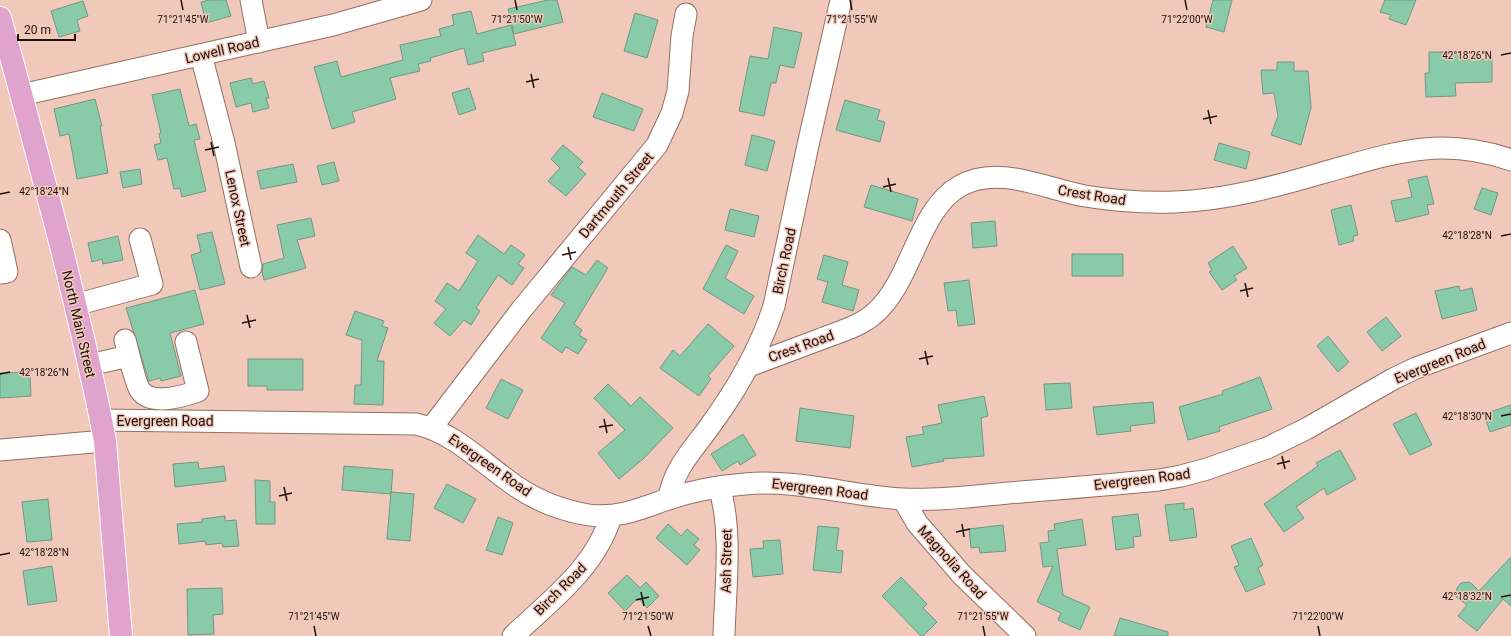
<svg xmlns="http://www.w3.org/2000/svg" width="1511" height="636" viewBox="0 0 1511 636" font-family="Roboto,sans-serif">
<rect width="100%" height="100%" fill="#f1c9ba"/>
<path fill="#89cba8" stroke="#739783" d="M 209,0 L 226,0 L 231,16 L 206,23 L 201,2 Z
M 548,0 L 557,0 L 563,22 L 514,34 L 508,9 Z
M 1213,0 L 1232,0 L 1224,32 L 1206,27 Z
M 1385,0 L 1416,0 L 1406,25 L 1389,19 L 1391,15 L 1380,12 Z
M 83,1 L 88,16 L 77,20 L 80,31 L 59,37 L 51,11 Z
M 471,11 L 477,34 L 511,25 L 516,45 L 482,53 L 484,61 L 468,65 L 464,48 L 430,58 L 431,61 L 418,64 L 420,71 L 390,78 L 396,99 L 352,112 L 355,122 L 332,129 L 314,67 L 337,61 L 341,77 L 403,60 L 400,45 L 441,36 L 439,29 L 454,25 L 452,15 Z
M 635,13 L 658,20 L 647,58 L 624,51 Z
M 774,27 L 802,33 L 794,68 L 780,65 L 776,83 L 771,83 L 764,116 L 739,111 L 750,56 L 768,59 Z
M 1429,52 L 1459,52 L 1459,60 L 1492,59 L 1492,82 L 1455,83 L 1456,96 L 1426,97 L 1425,73 L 1429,73 Z
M 1277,62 L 1294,62 L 1294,71 L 1308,71 L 1311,108 L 1301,145 L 1271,135 L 1278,116 L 1274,93 L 1263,94 L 1261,70 L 1277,70 Z
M 251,78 L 253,84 L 264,81 L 269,98 L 266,98 L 269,108 L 253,112 L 251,103 L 236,107 L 230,83 Z
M 469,88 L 476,109 L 459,115 L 452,93 Z
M 180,89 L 189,126 L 196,124 L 200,139 L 194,140 L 206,191 L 182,197 L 180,188 L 174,189 L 167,158 L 158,160 L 154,145 L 161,143 L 159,134 L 161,133 L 152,95 Z
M 602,93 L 643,109 L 634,131 L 593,117 Z
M 95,99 L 102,126 L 100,126 L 108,173 L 77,179 L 69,134 L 60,136 L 54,109 Z
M 845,100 L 880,110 L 877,120 L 885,122 L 880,142 L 836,130 Z
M 752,135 L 775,141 L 767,171 L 745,165 Z
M 1219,143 L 1250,152 L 1246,169 L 1214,160 Z
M 563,145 L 583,162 L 578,167 L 586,174 L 566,196 L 548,181 L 560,168 L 551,159 Z
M 334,162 L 339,181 L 322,185 L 317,166 Z
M 293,164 L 297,182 L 261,189 L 257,171 Z
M 140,169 L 142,184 L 123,188 L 120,172 Z
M 1427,176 L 1434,204 L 1427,205 L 1429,214 L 1396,222 L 1391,201 L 1412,197 L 1408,180 Z
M 871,185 L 918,199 L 912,221 L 864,207 Z
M 1482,188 L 1498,193 L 1491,215 L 1474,209 Z
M 1351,205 L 1358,235 L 1353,236 L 1354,241 L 1339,245 L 1331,210 Z
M 730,209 L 759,216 L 754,237 L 725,230 Z
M 311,218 L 315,236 L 297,240 L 306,268 L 264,280 L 262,272 L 263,264 L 284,258 L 277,225 Z
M 995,221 L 997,246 L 973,248 L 971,223 Z
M 212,232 L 225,284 L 200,290 L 191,255 L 201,252 L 197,235 Z
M 478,235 L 504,254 L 511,245 L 525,255 L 518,264 L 524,268 L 512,285 L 498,275 L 476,308 L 480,311 L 471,325 L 464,320 L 450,336 L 434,323 L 446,309 L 435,301 L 447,283 L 459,291 L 478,261 L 466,253 Z
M 118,236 L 123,260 L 103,264 L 102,259 L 92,262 L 88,243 Z
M 726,245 L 738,251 L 725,278 L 754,296 L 744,314 L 703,289 Z
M 1233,246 L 1247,268 L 1234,276 L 1237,280 L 1222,290 L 1209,272 L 1212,270 L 1208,263 Z
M 1072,254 L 1123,254 L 1123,276 L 1072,276 Z
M 824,255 L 848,262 L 842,285 L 859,290 L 853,311 L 822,302 L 828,282 L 817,279 Z
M 597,260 L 608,268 L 574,324 L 582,330 L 579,335 L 587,340 L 578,354 L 566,347 L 562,353 L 541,338 L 565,303 L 551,295 L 572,267 L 586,275 Z
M 969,280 L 975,324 L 958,326 L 956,310 L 948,311 L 944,283 Z
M 1459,286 L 1460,291 L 1472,288 L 1477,310 L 1442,319 L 1435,291 Z
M 195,290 L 204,324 L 170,333 L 181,376 L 161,381 L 160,378 L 149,381 L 126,308 Z
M 355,311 L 384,321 L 382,326 L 388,328 L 377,361 L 384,361 L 383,405 L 354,404 L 355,385 L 361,385 L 362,340 L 346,335 Z
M 1386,317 L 1401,336 L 1382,351 L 1367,332 Z
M 708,324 L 734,346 L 708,376 L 711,379 L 699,396 L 660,368 L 673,350 L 680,356 Z
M 1328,336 L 1349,362 L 1338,372 L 1317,346 Z
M 248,359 L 303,359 L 303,390 L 267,390 L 267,386 L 248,386 Z
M 30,372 L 31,396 L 0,398 L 0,373 Z
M 1260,377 L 1272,409 L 1219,427 L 1220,431 L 1188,440 L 1179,407 L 1223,394 L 1222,391 Z
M 501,379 L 523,390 L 508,419 L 486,408 Z
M 1070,383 L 1072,408 L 1046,410 L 1044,384 Z
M 608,384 L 631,406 L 640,397 L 673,428 L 643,459 L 619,479 L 598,453 L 625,430 L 594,398 Z
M 984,396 L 988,416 L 981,418 L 984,456 L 943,459 L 944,461 L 912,467 L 906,437 L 924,434 L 922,427 L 942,423 L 938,405 Z
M 1153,402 L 1155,423 L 1130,426 L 1131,431 L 1097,435 L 1093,407 Z
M 1511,405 L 1511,425 L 1490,432 L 1484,414 Z
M 800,408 L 854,416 L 850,448 L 796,441 Z
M 1416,413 L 1432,445 L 1410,455 L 1393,424 Z
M 743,434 L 756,455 L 740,465 L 738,461 L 722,471 L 711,454 Z
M 1340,450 L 1356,479 L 1327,495 L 1324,488 L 1296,507 L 1304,518 L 1284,532 L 1264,504 L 1318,466 L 1316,463 Z
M 198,462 L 199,469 L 224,466 L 226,481 L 175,487 L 173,464 Z
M 344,466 L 393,470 L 391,494 L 342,490 Z
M 255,480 L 270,481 L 270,502 L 275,502 L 275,524 L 256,524 Z
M 447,484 L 476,499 L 463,523 L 434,508 Z
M 391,492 L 414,494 L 410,541 L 387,539 Z
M 48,499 L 52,540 L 27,542 L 22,502 Z
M 1184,503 L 1184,510 L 1193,508 L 1197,537 L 1170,541 L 1165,505 Z
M 1138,514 L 1141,536 L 1133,537 L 1134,547 L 1116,550 L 1112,517 Z
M 225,516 L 225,521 L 236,520 L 239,546 L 223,547 L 222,543 L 206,545 L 205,541 L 179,544 L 177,524 L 202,522 L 202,519 Z
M 498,517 L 513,523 L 502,555 L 486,550 Z
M 1082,519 L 1086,545 L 1057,549 L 1063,595 L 1090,607 L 1080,630 L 1058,620 L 1061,613 L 1037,602 L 1053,566 L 1043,567 L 1040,543 L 1049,542 L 1048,531 L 1055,530 L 1054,524 Z
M 668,524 L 681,536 L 687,529 L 699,539 L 694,545 L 700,550 L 687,565 L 656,538 Z
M 1003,525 L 1006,551 L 980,553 L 979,547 L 971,548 L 969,529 Z
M 818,526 L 839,528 L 836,550 L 843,551 L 841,573 L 813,570 Z
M 1251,538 L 1263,565 L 1258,568 L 1265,584 L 1246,592 L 1234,567 L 1239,565 L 1231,546 Z
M 780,540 L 783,574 L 753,577 L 750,549 L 764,548 L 763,541 Z
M 1511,557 L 1511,606 L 1503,599 L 1477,631 L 1458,616 L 1467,605 L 1456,597 L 1457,588 L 1461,583 L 1470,582 L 1479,591 Z
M 52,566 L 57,601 L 28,605 L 23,571 Z
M 627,575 L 640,588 L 646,582 L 659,596 L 647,608 L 638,598 L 625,611 L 608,593 Z
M 901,577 L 927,604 L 923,608 L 937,622 L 923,636 L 921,636 L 882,596 Z
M 222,588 L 223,614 L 213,615 L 214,634 L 188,635 L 187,589 Z
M 1120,618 L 1168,632 L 1168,636 L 1114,636 Z"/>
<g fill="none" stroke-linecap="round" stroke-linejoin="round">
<g stroke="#936f62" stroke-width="23">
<path id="minor" d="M 251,0 L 259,42
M 201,55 L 224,143 L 251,267
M 21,95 L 333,25 L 421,0
M 0,240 L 7,272 L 0,273
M 75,305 L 152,284 L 140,239
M 125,340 C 128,350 135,383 140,390 C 151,406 184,396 198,391 L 186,342
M 89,365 L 129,356
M 749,366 C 773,357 797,348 821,339 C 839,332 861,326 875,313 C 912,281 918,209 960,186 C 998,164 1046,189 1085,196 C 1115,201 1145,203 1175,202 C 1226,200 1274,187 1322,173 C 1391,154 1439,135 1511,160
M 101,420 L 416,424 C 456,433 484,465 517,487 C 538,501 564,511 589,515 C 618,519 642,508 668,499 C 692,491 719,486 745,484 C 799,479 850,496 903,499 C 938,501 973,496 1008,493 C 1058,489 1108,485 1159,480 L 1181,476 L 1207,469 L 1267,448 L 1306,429 L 1393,379 L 1416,368 L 1511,333
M 432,427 L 522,309 L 657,145 L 672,113 L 678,91 L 682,36 L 686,14
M 0,450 L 105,441
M 719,487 C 733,529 725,592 724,636
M 669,499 C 673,469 693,450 710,426 C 737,389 760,349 774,306 L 808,145 L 841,0
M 903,499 L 917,523 L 962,575 L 1025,636
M 513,636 C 551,600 596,567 611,516"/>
</g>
<g stroke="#fff" stroke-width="24">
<path id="major" d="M 0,18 C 22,94 41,170 61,246 C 77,311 93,376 105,441 L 121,636"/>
</g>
<use href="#minor" stroke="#fff" stroke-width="21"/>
<use href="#major" stroke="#e0a3cd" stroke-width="22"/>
</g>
<path fill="none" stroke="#1e100c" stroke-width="1.5" d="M 181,0 L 183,10M 515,0 L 517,10M 850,0 L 852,10M 1185,0 L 1187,10M 1501,55 L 1511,53M 531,74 L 534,88M 526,82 L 539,79M 1208,110 L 1211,124M 1203,119 L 1217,116M 211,142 L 214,156M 205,150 L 219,147M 888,178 L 891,192M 883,187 L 896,184M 0,194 L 10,192M 1501,236 L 1511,234M 568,247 L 571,260M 562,255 L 576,252M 1245,283 L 1248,297M 1240,291 L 1253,288M 247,315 L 250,328M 242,323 L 256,320M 925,351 L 928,365M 919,359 L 933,356M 0,374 L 10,372M 1501,416 L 1511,414M 604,419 L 607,433M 599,427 L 613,425M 1282,456 L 1285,469M 1277,464 L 1290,461M 284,487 L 287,501M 279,496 L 292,493M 962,524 L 964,537M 956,532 L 970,529M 0,555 L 10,553M 641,592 L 644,606M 1501,597 L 1511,595M 636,600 L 649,597M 314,626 L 316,636M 648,626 L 651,636M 983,626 L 985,636M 1318,626 L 1320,636"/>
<g text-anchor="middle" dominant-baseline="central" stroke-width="3" stroke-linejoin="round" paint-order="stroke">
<g font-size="14" fill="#1e100c" stroke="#f1c9ba">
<text transform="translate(222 50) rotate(-13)">Lowell Road</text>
<text transform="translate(616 195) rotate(-50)">Dartmouth Street</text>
<text transform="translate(1092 195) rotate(9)">Crest Road</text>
<text transform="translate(238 208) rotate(78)">Lenox Street</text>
<text transform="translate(784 261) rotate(-78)">Birch Road</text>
<text transform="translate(79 324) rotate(77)">North Main Street</text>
<text transform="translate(801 346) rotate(-20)">Crest Road</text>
<text transform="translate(1440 361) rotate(-22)">Evergreen Road</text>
<text x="165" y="421">Evergreen Road</text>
<text transform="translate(490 465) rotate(35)">Evergreen Road</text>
<text transform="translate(1142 479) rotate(-7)">Evergreen Road</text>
<text transform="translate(820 489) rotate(7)">Evergreen Road</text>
<text transform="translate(726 561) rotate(-89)">Ash Street</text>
<text transform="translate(952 562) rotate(48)">Magnolia Road</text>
<text transform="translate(560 589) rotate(-45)">Birch Road</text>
</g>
</g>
<g font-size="10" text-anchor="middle" fill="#1e100c" stroke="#f1c9ba" stroke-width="3" stroke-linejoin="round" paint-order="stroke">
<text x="183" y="23">71°21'45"W</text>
<text x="517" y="23">71°21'50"W</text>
<text x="852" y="23">71°21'55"W</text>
<text x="1187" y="23">71°22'00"W</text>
<text x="1467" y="59">42°18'26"N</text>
<text x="44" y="195">42°18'24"N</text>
<text x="1467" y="239">42°18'28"N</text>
<text x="44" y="376">42°18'26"N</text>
<text x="1467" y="420">42°18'30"N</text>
<text x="44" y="556">42°18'28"N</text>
<text x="1467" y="600">42°18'32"N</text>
<text x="314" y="620">71°21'45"W</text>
<text x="648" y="620">71°21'50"W</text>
<text x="983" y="620">71°21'55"W</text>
<text x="1318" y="620">71°22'00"W</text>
</g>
<path d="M18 34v6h57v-6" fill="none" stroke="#1e100c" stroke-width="2"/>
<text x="24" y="34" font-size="12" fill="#1e100c" stroke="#f1c9ba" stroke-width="3" paint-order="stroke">20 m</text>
</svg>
